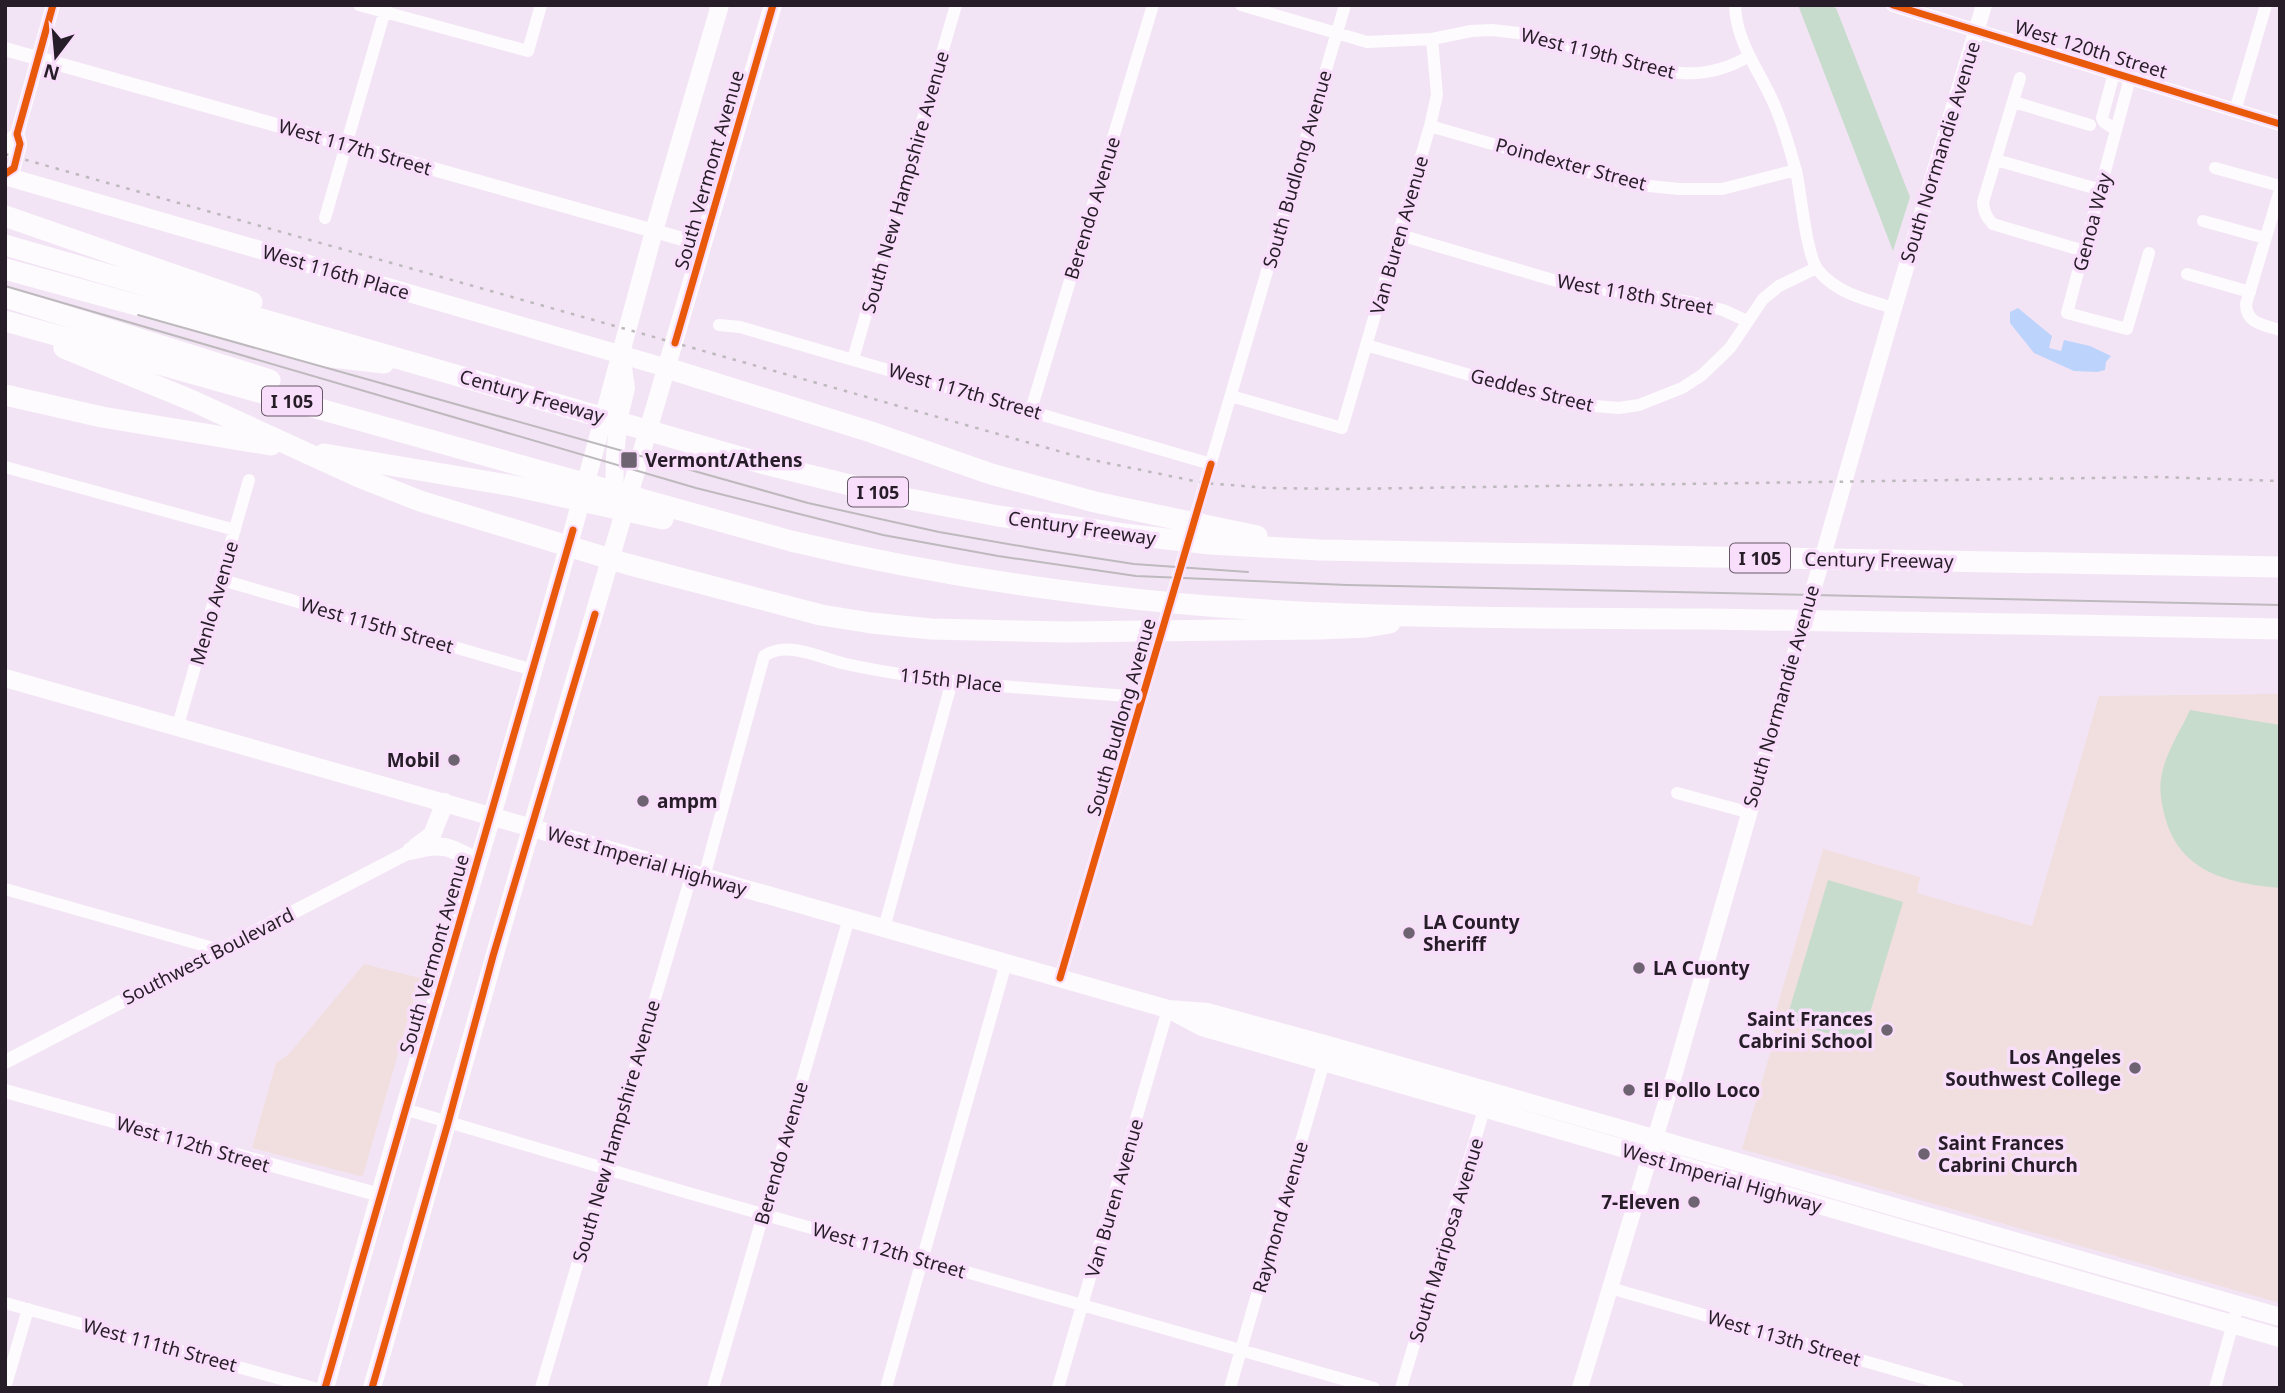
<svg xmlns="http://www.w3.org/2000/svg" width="2285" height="1393" viewBox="0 0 2285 1393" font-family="'Noto Sans',sans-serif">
<rect width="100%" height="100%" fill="#f3e4f5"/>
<path fill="#f0dfde" d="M 2280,694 L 2280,1303 L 1742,1149 L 1776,1033 L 1771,1028 L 1823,849 L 1920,877 L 1917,893 L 2032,926 L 2099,696 Z
M 364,964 L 420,978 L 363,1175 L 360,1176 L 252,1148 L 276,1063 L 289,1054 Z"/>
<path fill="#c7dccc" d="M 1798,5 L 1827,5 L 1836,8 L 1910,197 L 1893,251 Z
M 2190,710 L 2280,725 L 2280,888 C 2229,883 2180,873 2165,817 C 2162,805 2159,792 2161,779 C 2164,755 2180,732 2190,710 Z
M 1828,880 L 1903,902 L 1861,1043 L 1786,1021 Z"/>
<path fill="#bcd3fc" d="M 2018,308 L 2052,336 L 2049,348 L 2061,351 L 2064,340 L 2090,346 L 2111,356 L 2106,362 L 2105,370 L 2097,372 L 2074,371 L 2034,353 L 2010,323 L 2010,312 Z"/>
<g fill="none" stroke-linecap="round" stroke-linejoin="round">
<path stroke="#fdfbfe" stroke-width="12" d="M 359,5 L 528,51 L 541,5
M 1241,5 L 1367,42 L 1432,39 L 1471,31 L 1492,30 L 1527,34 C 1554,41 1580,49 1606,56 C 1657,71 1700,86 1749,56
M 1735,5 C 1736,43 1760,71 1774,104 C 1783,124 1790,149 1796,171 C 1801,192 1806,255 1818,270 C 1836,293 1866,300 1894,308
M 2114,73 L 2102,118 L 2104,122 L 2116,130
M 2020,78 L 1983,202 C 1984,212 1986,217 1993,224 L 2084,251
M 2130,78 L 2067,313 L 2127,329 L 2149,253
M 2014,102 L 2090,125
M 2235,111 L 2266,5
M 1430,126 L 1630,184 L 1679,189 L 1722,189 L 1796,170
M 1996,160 L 2101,190
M 2215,168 L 2280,186
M 2280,190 L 2246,304 C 2246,323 2263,325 2280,330
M 325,218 L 386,7
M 2203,221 L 2265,238
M 1400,235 L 1567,284 L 1690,302 L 1723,310 L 1747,321
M 2187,274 L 2250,292
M 719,325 L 740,327 L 1211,464
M 1366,345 L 1570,404 L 1619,408 L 1639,405 L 1682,388 L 1702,375 L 1730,348 L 1763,299 L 1779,286 L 1816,268
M 853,359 L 956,5
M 1231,396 L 1342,428 L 1430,126 L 1437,95 L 1432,39
M 1031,410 L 1153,5
M 5,467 L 235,530
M 222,580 L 533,670
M 178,725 L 249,480
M 1677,793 L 1747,812
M 704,877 L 764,656 C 788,640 820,658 846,664 C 943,685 1043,689 1142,697
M 5,889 L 220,950
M 884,928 L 952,681
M 1060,978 L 1345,5
M 404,1109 L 685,1192 L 1374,1388
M 1610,1288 L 1958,1388
M 5,1303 L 314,1388
M 5,1388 L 28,1309
M 541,1388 L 692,873
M 713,1388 L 849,918
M 886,1388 L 1006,963
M 1058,1388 L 1168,1009
M 1230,1388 L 1326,1055
M 1401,1388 L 1486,1103
M 2215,1388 L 2238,1305"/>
<path stroke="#fdfbfe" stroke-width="14" d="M 1893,5 L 2280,124
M 5,49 L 704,245
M 5,151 L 7,143 L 17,134
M 5,174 L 14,168 L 20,144 L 17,134 L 53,5
M 5,1062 L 411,851
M 5,1091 L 380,1195"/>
<path stroke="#fdfbfe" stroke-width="16" d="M 1580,1388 L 1676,1069 L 1894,308 L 1984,5"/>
<path stroke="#fdfbfe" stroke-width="18" d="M 5,176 L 667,368
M 614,503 L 615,456 L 619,416 L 626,388 L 622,361
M 5,678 L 1168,1009 L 1207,1012 L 1328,1045 L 2280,1317
M 416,847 L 432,835 L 445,802
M 411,851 C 441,842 450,846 477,862
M 1174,1012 L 1202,1027 L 2280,1338
M 325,1388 L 404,1109 L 492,816 L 573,530 L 654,231 L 720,5
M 372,1388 L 516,880 L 773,5"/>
<path stroke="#fdfbfe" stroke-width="21" d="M 5,216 L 252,302
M 5,245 L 764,464 L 899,497 L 998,516 L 1124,534 L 1210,544 L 1320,550 L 2280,567
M 5,269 L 323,356 L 384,363
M 5,297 L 270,380
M 5,321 L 791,541 C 920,572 1051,592 1184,604 C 1358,619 1534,618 1709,619 C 1899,621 2090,626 2280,629
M 64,348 L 193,401 L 359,477 L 420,501 L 627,564 L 821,615 L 871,623 L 931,629 L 1066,632 L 1318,629 L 1366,627 L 1390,623
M 667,368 L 871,432 L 991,474 L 1095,502 L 1257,536
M 5,395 L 102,417 L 271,445
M 324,454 L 514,486 L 663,519"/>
<path stroke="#bdb9bd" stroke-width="2" d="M 5,286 L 696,488 L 883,535 L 998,556 L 1136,576 L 1347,585 L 2280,605
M 138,315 L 808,503 L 939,532 L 1043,550 L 1134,564 L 1248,572"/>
<path stroke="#bdb9bd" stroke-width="2.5" stroke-dasharray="3.5 7" stroke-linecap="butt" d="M 5,154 L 1083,458 L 1204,483 L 1269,488 L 1344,489 L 2158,477 L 2280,481"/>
<g stroke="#f9defb" stroke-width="11">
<path id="cycleway" d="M 1893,5 L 2280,124
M 5,174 L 14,168 L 20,144 L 17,134 L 53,5
M 675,343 L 773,5
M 1060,978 L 1211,464
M 325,1388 L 573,530
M 372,1388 L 448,1123 L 493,956 L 595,614"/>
</g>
<use href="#cycleway" stroke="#e8590c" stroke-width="7"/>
</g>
<g fill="#6e6370" stroke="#f9defb" stroke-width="2.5">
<rect x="620" y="451" width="18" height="18" rx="3.5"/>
<circle cx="454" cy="760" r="7"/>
<circle cx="643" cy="801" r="7"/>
<circle cx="1409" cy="933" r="7"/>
<circle cx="1639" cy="968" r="7"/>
<circle cx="1887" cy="1030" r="7"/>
<circle cx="2135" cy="1068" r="7"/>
<circle cx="1629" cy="1090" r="7"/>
<circle cx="1924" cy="1154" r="7"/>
<circle cx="1694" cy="1202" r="7"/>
</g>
<g text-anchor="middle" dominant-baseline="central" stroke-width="7" stroke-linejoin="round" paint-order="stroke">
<g fill="#f9defb" stroke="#665767" stroke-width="2">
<rect x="262" y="386.5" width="60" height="29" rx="5"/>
<rect x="848" y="477.5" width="60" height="29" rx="5"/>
<rect x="1730" y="543.5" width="60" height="29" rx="5"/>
</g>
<g font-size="18" font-weight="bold" fill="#271d28">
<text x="292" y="401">I 105</text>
<text x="878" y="492">I 105</text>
<text x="1760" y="558">I 105</text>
</g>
<g font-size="19" fill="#271d28" stroke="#f9defb">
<text transform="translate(2091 49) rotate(17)">West 120th Street</text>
<text transform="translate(1598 53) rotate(14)">West 119th Street</text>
<text transform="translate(355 147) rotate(16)">West 117th Street</text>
<text transform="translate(1940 152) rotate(-73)">South Normandie Avenue</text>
<text transform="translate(1571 164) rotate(15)">Poindexter Street</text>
<text transform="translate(1297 169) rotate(-74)">South Budlong Avenue</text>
<text transform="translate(709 170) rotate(-74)">South Vermont Avenue</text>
<text transform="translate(905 182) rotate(-74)">South New Hampshire Avenue</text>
<text transform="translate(1092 208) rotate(-73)">Berendo Avenue</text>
<text transform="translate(2092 222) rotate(-75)">Genoa Way</text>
<text transform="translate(1399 235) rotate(-74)">Van Buren Avenue</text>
<text transform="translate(336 272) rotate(16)">West 116th Place</text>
<text transform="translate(1635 294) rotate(10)">West 118th Street</text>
<text transform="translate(1532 390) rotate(14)">Geddes Street</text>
<text transform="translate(965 391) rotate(16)">West 117th Street</text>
<text transform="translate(532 396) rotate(16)">Century Freeway</text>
<text transform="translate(1082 528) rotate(8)">Century Freeway</text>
<text transform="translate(1879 560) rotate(1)">Century Freeway</text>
<text transform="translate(214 603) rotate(-74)">Menlo Avenue</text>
<text transform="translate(377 625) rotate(16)">West 115th Street</text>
<text transform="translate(951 680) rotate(6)">115th Place</text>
<text transform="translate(1781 696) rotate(-74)">South Normandie Avenue</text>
<text transform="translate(1121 717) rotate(-74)">South Budlong Avenue</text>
<text transform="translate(647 861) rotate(16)">West Imperial Highway</text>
<text transform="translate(434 954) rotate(-74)">South Vermont Avenue</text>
<text transform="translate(208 956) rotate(-27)">Southwest Boulevard</text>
<text transform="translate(616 1131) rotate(-74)">South New Hampshire Avenue</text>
<text transform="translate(193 1144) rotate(16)">West 112th Street</text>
<text transform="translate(781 1153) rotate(-74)">Berendo Avenue</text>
<text transform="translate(1722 1178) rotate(16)">West Imperial Highway</text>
<text transform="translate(1114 1198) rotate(-74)">Van Buren Avenue</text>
<text transform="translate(1280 1217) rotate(-74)">Raymond Avenue</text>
<text transform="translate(1446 1240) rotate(-73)">South Mariposa Avenue</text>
<text transform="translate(889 1250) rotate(16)">West 112th Street</text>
<text transform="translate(1784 1338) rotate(16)">West 113th Street</text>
<text transform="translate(160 1345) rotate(15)">West 111th Street</text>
</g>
<g font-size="19" font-weight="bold" fill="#271d28" stroke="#f9defb" text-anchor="start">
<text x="645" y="460">Vermont/Athens</text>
<text x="440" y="760" text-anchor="end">Mobil</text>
<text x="657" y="801">ampm</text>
<text x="1423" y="922">LA County<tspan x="1423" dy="22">Sheriff</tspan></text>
<text x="1653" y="968">LA Cuonty</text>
<text x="1873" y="1019" text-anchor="end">Saint Frances<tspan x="1873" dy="22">Cabrini School</tspan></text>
<text x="2121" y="1057" text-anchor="end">Los Angeles<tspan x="2121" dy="22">Southwest College</tspan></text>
<text x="1643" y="1090">El Pollo Loco</text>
<text x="1938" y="1143">Saint Frances<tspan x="1938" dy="22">Cabrini Church</tspan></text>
<text x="1680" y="1202" text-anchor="end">7-Eleven</text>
</g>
</g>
<rect width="2285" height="1393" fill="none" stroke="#271d28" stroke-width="14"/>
<g transform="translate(56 56) rotate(196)" stroke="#f9defb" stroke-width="5" paint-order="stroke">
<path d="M0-5L12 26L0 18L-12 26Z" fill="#271d28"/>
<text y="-10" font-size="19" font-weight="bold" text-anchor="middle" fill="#271d28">N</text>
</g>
</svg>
